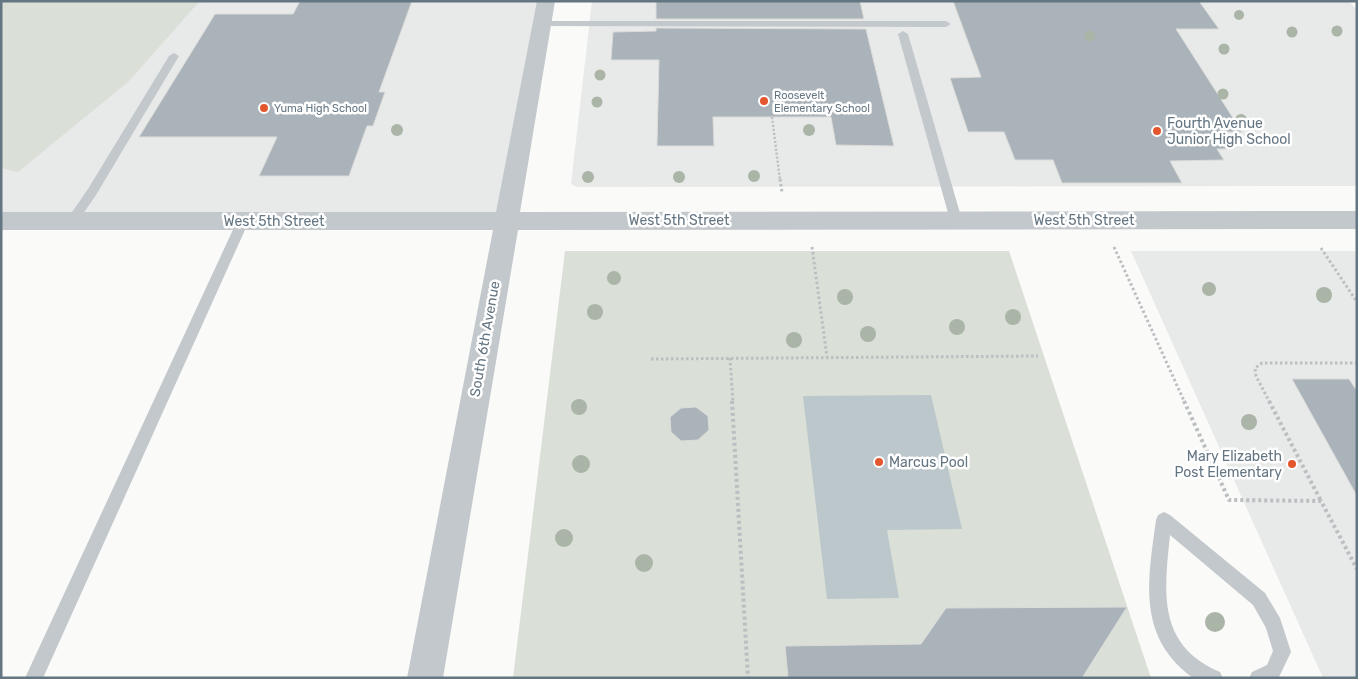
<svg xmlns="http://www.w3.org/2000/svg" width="1358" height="679" viewBox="0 0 1358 679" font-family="Rubik,sans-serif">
<rect width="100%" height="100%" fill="#fafaf8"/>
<path fill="#e8e9e9" d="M 1,1 L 546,1 L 507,220 L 1,221 Z
M 592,1 L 1349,1 L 1357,10 L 1357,186 L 577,187 L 571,184 Z
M 1131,251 L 1357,251 L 1357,678 L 1323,678 Z"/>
<path fill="#dadfd7" d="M 1,1 L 206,1 L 198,3 L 129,81 L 18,172 L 1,168 Z
M 565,251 L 1009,251 L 1151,678 L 513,678 Z"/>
<path fill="#bbc7cb" d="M 931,395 L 962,529 L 887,530 L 899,598 L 827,599 L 803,396 Z"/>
<path fill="#aab3b9" stroke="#dcdcda" d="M 300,1 L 412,1 L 379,92 L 385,92 L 373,126 L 367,126 L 349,176 L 259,176 L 277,137 L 139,137 L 215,14 L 293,14 Z
M 656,1 L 860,1 L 864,19 L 656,19 Z
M 953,1 L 1199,1 L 1219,29 L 1176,29 L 1242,132 L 1222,132 L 1233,149 L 1217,149 L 1224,160 L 1170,161 L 1182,183 L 1062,183 L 1053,160 L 1015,160 L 1004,132 L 968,132 L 950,78 L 981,77 Z
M 656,28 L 866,29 L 894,146 L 836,145 L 831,117 L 713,117 L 714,146 L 657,146 L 659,60 L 611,60 L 613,32 L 656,31 Z
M 1292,379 L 1349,379 L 1357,391 L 1357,496 Z
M 696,407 L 708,416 L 709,430 L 698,440 L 681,441 L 671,432 L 670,417 L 681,408 Z
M 1127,607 L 1082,678 L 788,678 L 785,646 L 921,644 L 946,608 Z"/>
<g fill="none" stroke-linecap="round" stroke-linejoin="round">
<path stroke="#bbbfc2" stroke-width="2.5" stroke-dasharray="2 2" stroke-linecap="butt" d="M 772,117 L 780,180"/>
<path stroke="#bbbfc2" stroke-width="3" stroke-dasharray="2.5 2.5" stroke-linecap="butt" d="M 780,179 L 782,192
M 812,247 L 827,357
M 1114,247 L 1185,403
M 1321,248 L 1357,302
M 730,358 L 733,403
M 651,359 L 1038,356
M 1270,403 L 1256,376 L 1255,368 L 1262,363 L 1357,363"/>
<path stroke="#bbbfc2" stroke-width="4" stroke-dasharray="3 3" stroke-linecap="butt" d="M 732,401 L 748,678
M 1184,401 L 1229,500 L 1321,501 L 1357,569
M 1269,401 L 1321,501"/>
<path fill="#c3c8cc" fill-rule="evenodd" d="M 542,21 L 946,21 L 951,24 L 946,27 L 539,26 L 537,24 Z
M 903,31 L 908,34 L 962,220 L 956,224 L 950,220 L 898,34 Z
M 174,53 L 179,56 L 96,195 L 76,224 L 68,224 L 66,221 L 68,218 L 88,189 L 169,56 Z
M 243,217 L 249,221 L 43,678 L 25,678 L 237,221 Z
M 1164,512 L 1170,515 L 1265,593 L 1280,618 L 1291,652 L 1279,677 L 1249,678 L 1252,672 L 1267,665 L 1273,651 L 1266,628 L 1253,605 L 1170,535 C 1164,593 1157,645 1220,672 L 1223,678 L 1193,678 C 1136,637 1148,580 1156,520 L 1158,515 Z"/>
<path fill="#c3c8cc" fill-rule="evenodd" d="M 537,1 L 555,1 L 520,212 L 1357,211 L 1357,229 L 518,230 L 443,678 L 407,678 L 493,230 L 1,230 L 1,212 L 496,212 Z"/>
</g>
<g fill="#aab4a7">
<circle cx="1239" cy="15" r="5"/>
<circle cx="1337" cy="31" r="5.5"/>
<circle cx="1292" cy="32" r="5.5"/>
<circle cx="1090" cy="36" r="5.5"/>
<circle cx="1224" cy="49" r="5.5"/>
<circle cx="600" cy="75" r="5.5"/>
<circle cx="1223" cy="94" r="5.5"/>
<circle cx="597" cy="102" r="5.5"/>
<circle cx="1241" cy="120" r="6"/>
<circle cx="397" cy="130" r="6"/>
<circle cx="809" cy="130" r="6"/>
<circle cx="754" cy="176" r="6"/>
<circle cx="588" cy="177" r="6"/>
<circle cx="679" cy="177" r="6"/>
<circle cx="614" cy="278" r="7"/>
<circle cx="1209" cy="289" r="7"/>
<circle cx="1324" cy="295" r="8"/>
<circle cx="845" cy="297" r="8"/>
<circle cx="595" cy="312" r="8"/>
<circle cx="1013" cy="317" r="8"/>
<circle cx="957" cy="327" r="8"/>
<circle cx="868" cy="334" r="8"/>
<circle cx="794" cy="340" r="8"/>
<circle cx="579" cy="407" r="8"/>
<circle cx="1249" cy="422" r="8"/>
<circle cx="581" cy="464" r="9"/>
<circle cx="564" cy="538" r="9"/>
<circle cx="644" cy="563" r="9"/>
<circle cx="1215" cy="622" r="10"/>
</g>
<g fill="#e4572e" stroke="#fff" stroke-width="2">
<circle cx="764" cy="101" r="5"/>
<circle cx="264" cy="108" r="5"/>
<circle cx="1157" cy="131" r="5"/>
<circle cx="879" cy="462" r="5"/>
<circle cx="1292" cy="464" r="5"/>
</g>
<g text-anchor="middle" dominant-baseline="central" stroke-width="5" stroke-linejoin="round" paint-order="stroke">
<g font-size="11" fill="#657683" stroke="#fff" text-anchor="start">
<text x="774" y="95">Roosevelt<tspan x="774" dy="13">Elementary School</tspan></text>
<text x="274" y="108">Yuma High School</text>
</g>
<g font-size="14" fill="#657683" stroke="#fff" text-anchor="start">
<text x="1167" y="123">Fourth Avenue<tspan x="1167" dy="16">Junior High School</tspan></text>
<text x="1282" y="456" text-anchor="end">Mary Elizabeth<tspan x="1282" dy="16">Post Elementary</tspan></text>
<text x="889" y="462">Marcus Pool</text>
</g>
<g font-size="14" fill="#657683" stroke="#fff">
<text x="679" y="220">West 5th Street</text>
<text x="1084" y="220">West 5th Street</text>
<text x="274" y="221">West 5th Street</text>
<text transform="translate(485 339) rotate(-80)">South 6th Avenue</text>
</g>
</g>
<rect width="1358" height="679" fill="none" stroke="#657683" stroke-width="5"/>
</svg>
